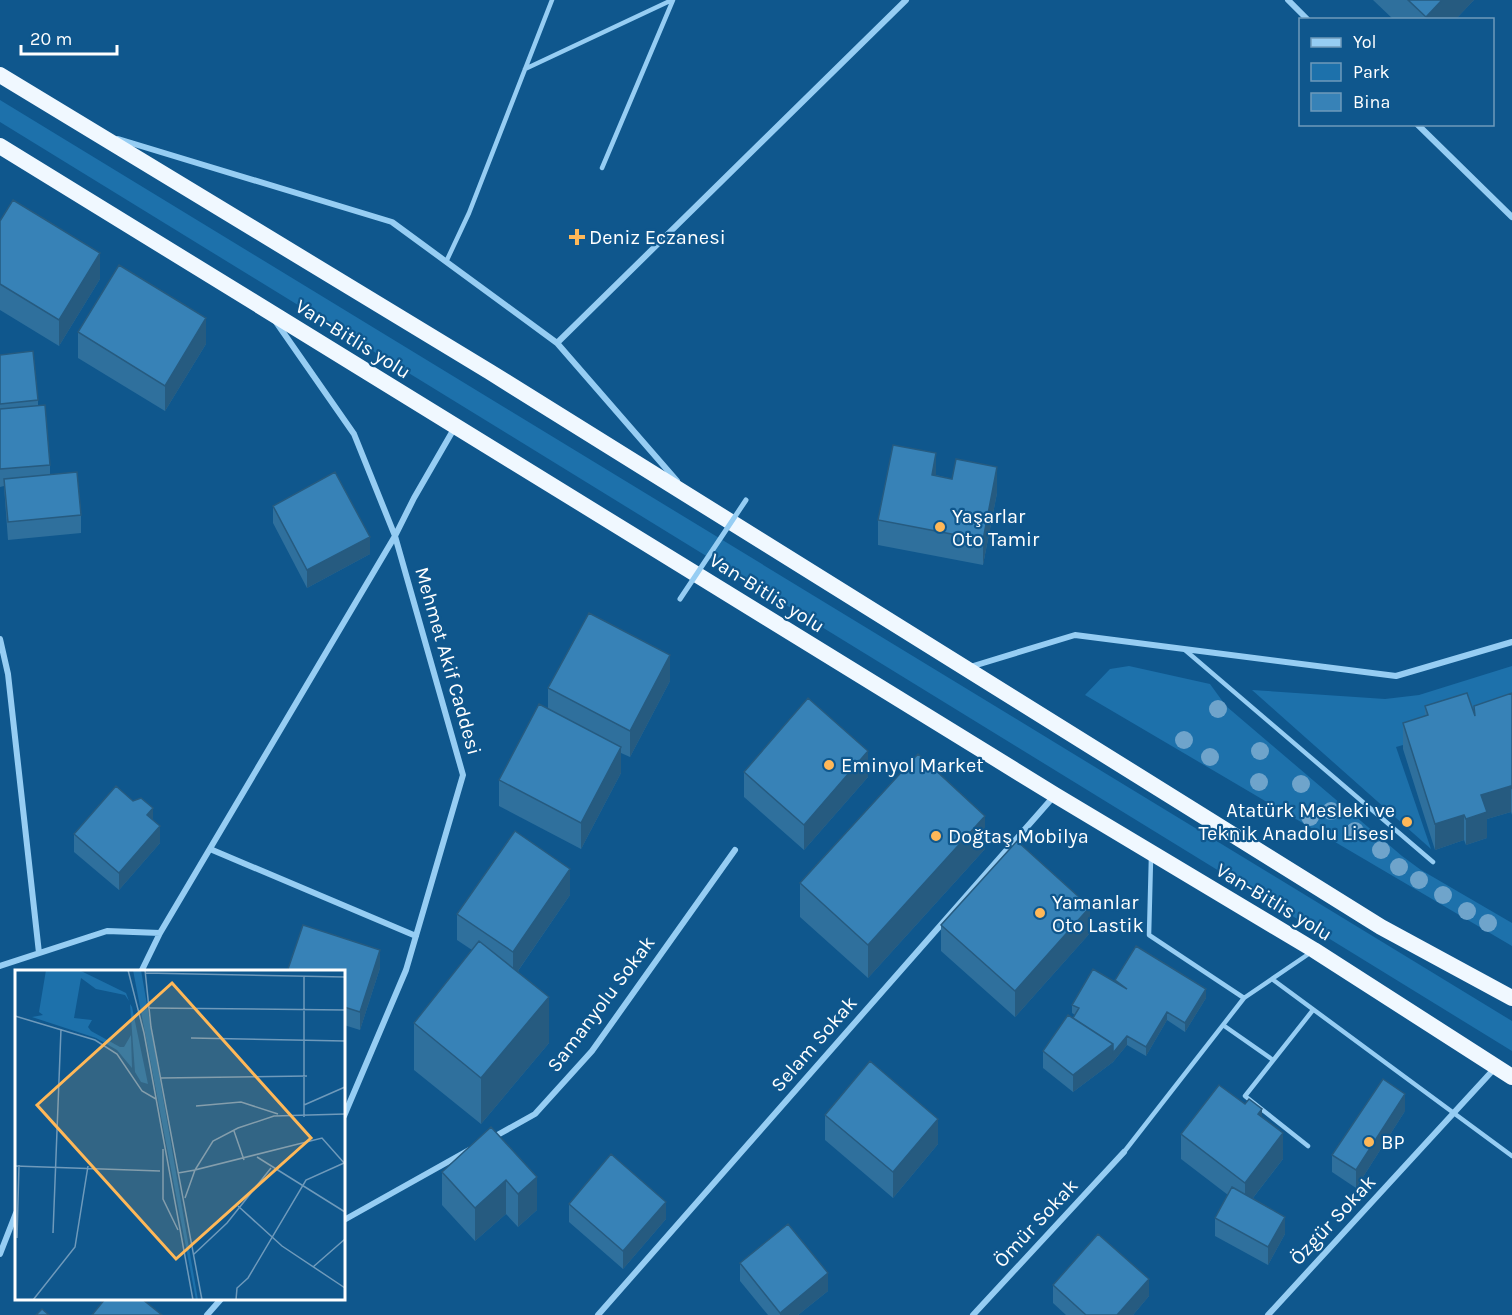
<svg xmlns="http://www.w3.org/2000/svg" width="1512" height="1315" viewBox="0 0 1512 1315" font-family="Karla,sans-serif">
<rect width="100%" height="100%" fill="#0f578d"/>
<path fill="#1d71ab" d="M 0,100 L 1512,1021 L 1512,1051 L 0,122 Z
M 1129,666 L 1210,684 L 1226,706 L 1402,856 L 1421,870 L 1512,923 L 1512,946 L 1085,695 L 1110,669 Z
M 1512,666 L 1512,714 L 1396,747 L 1431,849 L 1252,690 L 1385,699 L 1419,695 Z"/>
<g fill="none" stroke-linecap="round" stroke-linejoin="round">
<path stroke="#96cdf3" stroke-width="4.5" d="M 525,69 L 672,0
M 602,168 L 673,0
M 446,262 L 469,213 L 552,0
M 1185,650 L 1433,862
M 1151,858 L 1149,935 L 1244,998 L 1310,953
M 1272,979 L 1512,1156
M 1223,1025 L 1273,1060
M 1308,1146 L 1245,1096 L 1313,1010
M 1124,1152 L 1244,998"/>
<path stroke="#96cdf3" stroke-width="6" d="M 1288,0 L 1308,20
M 1417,124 L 1512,217
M 118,139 L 392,222 L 557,343 L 677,481
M 557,343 L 906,0
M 0,639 L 8,674 L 39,953
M 970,667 L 1075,635 L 1396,676 L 1512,642
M 210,849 L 416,936
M 0,966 L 107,931 L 160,933
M 141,972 L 160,933 L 395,536 L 354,434 L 276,322
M 344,1116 L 406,970 L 463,775 L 395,536 L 414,498 L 455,427
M 492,1138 L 535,1114 L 592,1051 L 735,850
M 344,1220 L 469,1150
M 0,1254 L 16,1213
M 207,1315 L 222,1298
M 598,1315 L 1055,795
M 973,1315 L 1124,1152
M 1268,1315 L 1495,1068"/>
<path stroke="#f0f8ff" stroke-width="16" d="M 0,75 L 490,372 L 1381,927 L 1512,998
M 0,146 L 1055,795 L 1314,950 L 1512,1077"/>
<path stroke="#96cdf3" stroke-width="5" d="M 680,599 L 746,500"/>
</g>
<g fill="#6fa4cb">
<circle cx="1218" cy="709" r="9"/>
<circle cx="1184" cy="740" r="9"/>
<circle cx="1260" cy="751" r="9"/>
<circle cx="1210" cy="757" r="9"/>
<circle cx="1259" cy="782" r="9"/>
<circle cx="1301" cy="784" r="9"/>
<circle cx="1331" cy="811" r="9"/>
<circle cx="1310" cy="817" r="9"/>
<circle cx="1355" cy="831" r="9"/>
<circle cx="1381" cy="850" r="9"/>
<circle cx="1399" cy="867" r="9"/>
<circle cx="1419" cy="880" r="9"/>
<circle cx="1443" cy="895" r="9"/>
<circle cx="1467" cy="911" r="9"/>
<circle cx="1488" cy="923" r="9"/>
</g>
<path fill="#2f709d" d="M 1373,0 L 1474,0 L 1455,20 L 1394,20 Z
M 0,221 L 100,279 L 59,346 L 0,310 Z
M 78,332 L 206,344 L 165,411 L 78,358 Z
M 0,355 L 38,400 L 38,406 L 50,465 L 50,475 L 81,515 L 81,533 L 8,540 L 4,486 L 0,487 Z
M 936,475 L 952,479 L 997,493 L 983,565 L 878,545 L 878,520 Z
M 273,506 L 370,554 L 307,588 L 273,523 Z
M 670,681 L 630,757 L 621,753 L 621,773 L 581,849 L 499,806 L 499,780 L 548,708 L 548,688 Z
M 1512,693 L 1512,815 L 1511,812 L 1487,819 L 1487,838 L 1466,845 L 1464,840 L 1435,850 L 1403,749 L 1403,723 L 1425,716 L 1425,706 L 1474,713 L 1474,706 Z
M 744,772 L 868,777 L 804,850 L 744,797 Z
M 153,820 L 160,843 L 119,890 L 74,852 L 74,834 Z
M 985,849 L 868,978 L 800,917 L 800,883 Z
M 570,895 L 518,971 L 549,1043 L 481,1124 L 414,1070 L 414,1023 L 472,950 L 457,940 L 457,914 Z
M 941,925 L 1090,933 L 1015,1017 L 941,951 Z
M 380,968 L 360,1030 L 344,1025 L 344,972 Z
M 1115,980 L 1206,998 L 1185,1032 L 1167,1020 L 1146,1056 L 1127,1045 L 1113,1062 L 1073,1092 L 1043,1068 L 1043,1051 L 1075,1015 L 1072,1013 L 1072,1005 L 1115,982 Z
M 1405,1111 L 1356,1188 L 1332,1172 L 1332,1155 Z
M 825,1115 L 938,1144 L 893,1198 L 825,1140 Z
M 1262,1117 L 1283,1159 L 1253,1198 L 1285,1234 L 1268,1265 L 1215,1236 L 1215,1218 L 1228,1195 L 1181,1159 L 1181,1134 Z
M 491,1127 L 537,1210 L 518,1227 L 506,1214 L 475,1241 L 442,1205 L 442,1172 Z
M 569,1204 L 666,1219 L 623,1269 L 569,1222 Z
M 740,1263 L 828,1291 L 798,1315 L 768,1315 L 740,1281 Z
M 1053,1285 L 1149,1296 L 1133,1315 L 1066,1315 L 1053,1303 Z"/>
<path fill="#265b80" d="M 1442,0 L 1474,0 L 1455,20 L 1426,20 L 1426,17 Z
M 100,253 L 100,279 L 59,346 L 59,320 Z
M 206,318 L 206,344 L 165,411 L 165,386 Z
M 936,453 L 936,478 L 932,475 Z
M 997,467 L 997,493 L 983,565 L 983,540 Z
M 370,537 L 370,554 L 307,588 L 307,570 Z
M 670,655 L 670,681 L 630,757 L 630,731 Z
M 621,747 L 621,773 L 581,849 L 581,823 Z
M 868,751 L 868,777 L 804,850 L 804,825 Z
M 1511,786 L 1511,812 L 1487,819 L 1487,838 L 1466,845 L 1466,819 L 1481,795 Z
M 153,808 L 153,826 L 147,815 Z
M 1464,815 L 1464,840 L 1435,850 L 1435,824 Z
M 985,816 L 985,849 L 868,978 L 868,945 Z
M 160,826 L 160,843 L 119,890 L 119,873 Z
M 570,869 L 570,895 L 513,978 L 513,952 Z
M 1090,907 L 1090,933 L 1015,1017 L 1015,991 Z
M 380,950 L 380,968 L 360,1030 L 360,1012 Z
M 1206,989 L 1206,998 L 1185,1032 L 1185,1023 Z
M 549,997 L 549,1043 L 481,1124 L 481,1078 Z
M 1167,1012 L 1167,1020 L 1146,1056 L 1146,1047 Z
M 1127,1036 L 1127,1045 L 1113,1062 L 1073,1092 L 1073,1075 L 1113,1044 Z
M 1405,1094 L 1405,1111 L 1356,1188 L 1356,1170 Z
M 1262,1109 L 1262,1135 L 1258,1114 Z
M 938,1119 L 938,1144 L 893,1198 L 893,1172 Z
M 1283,1133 L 1283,1159 L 1245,1208 L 1245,1183 Z
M 537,1177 L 537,1210 L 518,1227 L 518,1194 Z
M 506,1180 L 506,1214 L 475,1241 L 475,1208 Z
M 666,1202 L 666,1219 L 623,1269 L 623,1251 Z
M 1285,1217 L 1285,1234 L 1268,1265 L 1268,1247 Z
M 828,1273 L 828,1291 L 798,1315 L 780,1315 L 780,1313 Z
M 1149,1279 L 1149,1296 L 1133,1315 L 1117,1315 Z"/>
<path fill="#3782b7" stroke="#265b80" stroke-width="1.5" d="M 1408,0 L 1442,0 L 1426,17 Z
M 13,200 L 100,253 L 59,320 L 0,284 L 0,221 Z
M 119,265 L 206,318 L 165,386 L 78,332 Z
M 33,351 L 38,400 L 0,404 L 0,355 Z
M 45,405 L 50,465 L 0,469 L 0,409 Z
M 893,445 L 936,453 L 932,475 L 952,479 L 956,459 L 997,467 L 983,540 L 878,520 Z
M 77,472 L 81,515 L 8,522 L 4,479 Z
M 335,472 L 370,537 L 307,570 L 273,506 Z
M 589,613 L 670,655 L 630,731 L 548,688 Z
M 1467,693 L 1475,716 L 1474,706 L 1512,693 L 1512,789 L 1511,786 L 1481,795 L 1487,812 L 1466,819 L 1464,815 L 1435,824 L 1403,723 L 1428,715 L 1425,706 Z
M 808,698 L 868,751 L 804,825 L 744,772 Z
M 539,704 L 621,747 L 581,823 L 499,780 Z
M 918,754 L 985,816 L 868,945 L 800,883 Z
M 116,786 L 133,801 L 141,798 L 153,808 L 147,815 L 160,826 L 119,873 L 74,834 Z
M 515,831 L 570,869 L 513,952 L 457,914 Z
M 1017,841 L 1090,907 L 1015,991 L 941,925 Z
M 303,925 L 380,950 L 360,1012 L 344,1007 L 344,972 L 287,972 Z
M 479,941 L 549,997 L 481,1078 L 414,1023 Z
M 1136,946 L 1206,989 L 1185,1023 L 1167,1012 L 1146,1047 L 1127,1036 L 1113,1053 L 1113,1044 L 1073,1018 L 1079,1008 L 1072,1005 L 1093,969 L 1127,989 L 1115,980 Z
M 1068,1015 L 1113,1044 L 1073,1075 L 1043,1051 Z
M 870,1061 L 938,1119 L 893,1172 L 825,1115 Z
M 1383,1079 L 1405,1094 L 1356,1170 L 1332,1155 Z
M 1219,1085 L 1245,1104 L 1249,1099 L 1262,1109 L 1258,1114 L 1283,1133 L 1245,1183 L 1181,1134 Z
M 491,1127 L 537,1177 L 518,1194 L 506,1180 L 475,1208 L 442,1172 Z
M 611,1154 L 666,1202 L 623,1251 L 569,1204 Z
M 1232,1187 L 1285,1217 L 1268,1247 L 1215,1218 Z
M 788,1224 L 828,1273 L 780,1313 L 740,1263 Z
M 1098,1234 L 1149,1279 L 1117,1315 L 1086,1315 L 1053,1285 Z
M 105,1299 L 142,1299 L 162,1315 L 92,1315 Z
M 42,1309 L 49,1315 L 36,1315 Z"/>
<g fill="#ffb858" stroke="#0f578d" stroke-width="2">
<path d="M574 228h6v6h6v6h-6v6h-6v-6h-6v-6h6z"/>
<circle cx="940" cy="527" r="6"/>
<circle cx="829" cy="765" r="6"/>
<circle cx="1407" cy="822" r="6"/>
<circle cx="936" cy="836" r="6"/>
<circle cx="1040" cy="913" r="6"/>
<circle cx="1369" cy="1142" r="6"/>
</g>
<g text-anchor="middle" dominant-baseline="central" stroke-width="4.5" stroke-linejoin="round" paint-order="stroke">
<g font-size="20" fill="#fff" stroke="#0f578d" text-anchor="start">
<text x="589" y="237">Deniz Eczanesi</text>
<text x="952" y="516">Yaşarlar<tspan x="952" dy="23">Oto Tamir</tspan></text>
<text x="841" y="765">Eminyol Market</text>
<text x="1395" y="810" text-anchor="end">Atatürk Mesleki ve<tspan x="1395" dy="23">Teknik Anadolu Lisesi</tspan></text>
<text x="948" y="836">Doğtaş Mobilya</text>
<text x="1052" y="902">Yamanlar<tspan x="1052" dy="23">Oto Lastik</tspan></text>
<text x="1381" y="1142">BP</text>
</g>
<g font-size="20" fill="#fff" stroke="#0f578d">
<text transform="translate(353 339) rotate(32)">Van-Bitlis yolu</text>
<text transform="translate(767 593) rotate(32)">Van-Bitlis yolu</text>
<text transform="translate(448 661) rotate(74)">Mehmet Akif Caddesi</text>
<text transform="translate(1274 902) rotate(31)">Van-Bitlis yolu</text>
<text transform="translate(601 1004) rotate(-53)">Samanyolu Sokak</text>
<text transform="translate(814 1044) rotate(-49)">Selam Sokak</text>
<text transform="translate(1333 1220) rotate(-47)">Özgür Sokak</text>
<text transform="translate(1036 1223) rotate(-47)">Ömür Sokak</text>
</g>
</g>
<g transform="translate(15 970)">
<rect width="330" height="330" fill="#0f578d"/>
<path d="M 31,0 L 64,0 L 111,23 L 114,31 L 110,25 L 81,19 L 66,8 L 59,48 L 77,50 L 73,57 L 76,61 L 105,77 L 109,77 L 116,65 L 117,98 L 102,80 L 81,68 L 17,47 L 28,45 L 24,42 ZM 118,0 L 126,0 L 183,330 L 181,330 ZM 115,34 L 117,37 L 133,114 L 126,112 L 120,102 Z" fill="#1d71ab"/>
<path fill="none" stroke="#6f9abb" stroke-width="1.5" d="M 113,0 L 129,63 L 178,330M 130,0 L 136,57 L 187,330M 130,3 L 330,7M 133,38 L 330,40M 0,46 L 80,70 L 102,84 L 127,121 L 141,129M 176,68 L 330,71M 146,108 L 292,106M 289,135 L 330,117M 181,136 L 226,132 L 263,144M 289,147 L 289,7M 219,161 L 229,190M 148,179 L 148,229 L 163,260M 242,187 L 330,242M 0,196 L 145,201M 163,203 L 180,200 L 198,171 L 223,158 L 259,146 L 330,144M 170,228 L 180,200 L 307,168 L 330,194M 223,236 L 267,276 L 330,318M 38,263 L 46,59M 2,268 L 4,195M 178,285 L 212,253 L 256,198M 298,297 L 330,269M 18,330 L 60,277 L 73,196M 221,330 L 222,318 L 233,308 L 291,210 L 329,193"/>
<path fill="#ffb858" fill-opacity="0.15" stroke="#ffb858" stroke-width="3" d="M 157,13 L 296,168 L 161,289 L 22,135 Z"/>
<rect width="330" height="330" fill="none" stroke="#fff" stroke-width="3"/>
</g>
<rect x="1299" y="18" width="195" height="108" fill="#0f578d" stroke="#6f9abb" stroke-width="1.5"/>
<rect x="1311" y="38" width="30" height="9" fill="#96cdf3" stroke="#6f9abb" stroke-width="1.5"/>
<text x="1353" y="48" font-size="18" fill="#ffffff">Yol</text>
<rect x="1311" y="63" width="30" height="18" fill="#1d71ab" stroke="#6f9abb" stroke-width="1.5"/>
<text x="1353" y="78" font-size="18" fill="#ffffff">Park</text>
<rect x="1311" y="93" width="30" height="18" fill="#3782b7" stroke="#6f9abb" stroke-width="1.5"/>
<text x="1353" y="108" font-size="18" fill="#ffffff">Bina</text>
<path d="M21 45v9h96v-9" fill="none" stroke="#ffffff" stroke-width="3"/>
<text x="30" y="45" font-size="18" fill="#ffffff" stroke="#0f578d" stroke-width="4.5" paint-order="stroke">20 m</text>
</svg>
